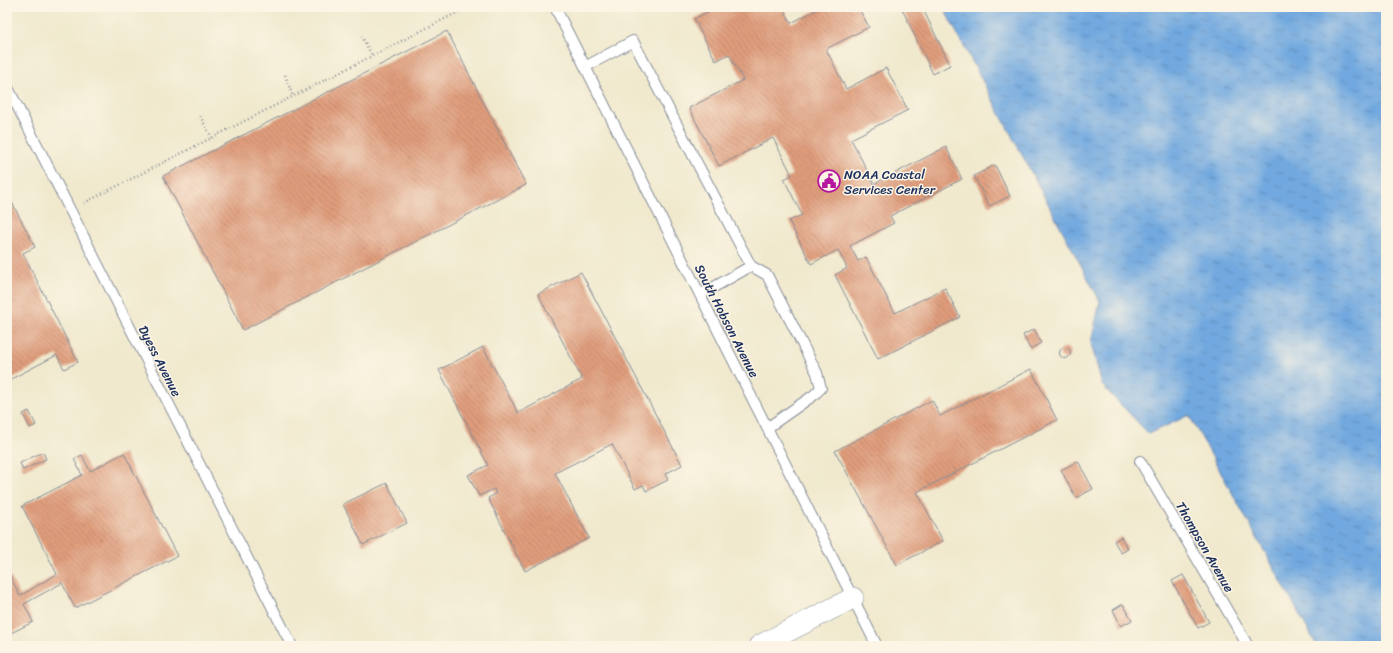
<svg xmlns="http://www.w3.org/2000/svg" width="1393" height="653" viewBox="0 0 1393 653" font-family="Sriracha,sans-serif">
<defs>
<pattern id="water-ripples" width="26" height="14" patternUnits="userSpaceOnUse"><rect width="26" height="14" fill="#71a8df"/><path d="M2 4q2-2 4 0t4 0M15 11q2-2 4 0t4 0" fill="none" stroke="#5c89b8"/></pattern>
<pattern id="building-back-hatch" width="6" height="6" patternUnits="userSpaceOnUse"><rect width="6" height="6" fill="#e09d7c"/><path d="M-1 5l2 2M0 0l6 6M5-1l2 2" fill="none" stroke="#b58069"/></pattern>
</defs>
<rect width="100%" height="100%" fill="#fcf5e5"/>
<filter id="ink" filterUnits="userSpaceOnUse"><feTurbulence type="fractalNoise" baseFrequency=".025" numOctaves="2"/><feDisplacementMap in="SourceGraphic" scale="8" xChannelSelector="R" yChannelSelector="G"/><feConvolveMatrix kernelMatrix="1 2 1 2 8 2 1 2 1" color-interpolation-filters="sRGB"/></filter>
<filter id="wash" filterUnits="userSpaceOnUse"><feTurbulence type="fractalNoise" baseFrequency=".012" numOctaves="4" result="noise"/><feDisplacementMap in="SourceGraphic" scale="16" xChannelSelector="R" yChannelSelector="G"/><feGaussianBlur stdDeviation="0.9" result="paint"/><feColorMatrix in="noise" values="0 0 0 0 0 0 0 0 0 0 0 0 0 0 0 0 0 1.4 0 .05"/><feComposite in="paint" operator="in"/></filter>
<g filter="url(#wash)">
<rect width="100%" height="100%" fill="#f0e9ce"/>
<path fill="url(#water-ripples)" stroke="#466c9e" d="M 943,7 L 1386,7 L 1386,646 L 1317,646 L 1189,415 L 1149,434 L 1102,385 L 1091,343 L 1100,301 Z"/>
<g id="blocks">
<path fill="url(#building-back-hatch)" d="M 717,7 L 783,7 L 791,23 L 822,7 L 858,7 L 869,27 L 826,49 L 846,89 L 886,68 L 908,110 L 851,139 L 874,184 L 946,147 L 962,179 L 890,216 L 894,223 L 850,246 L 858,261 L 866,257 L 895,313 L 945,288 L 960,317 L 878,359 L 835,275 L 847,268 L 838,250 L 811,264 L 789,221 L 802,215 L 784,179 L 792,175 L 773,138 L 719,166 L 689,108 L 743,80 L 729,54 L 716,61 L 694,19 Z
M 906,7 L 922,7 L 950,65 L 933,74 L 902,9 Z
M 447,31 L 526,185 L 243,330 L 163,176 Z
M 995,165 L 1010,196 L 989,206 L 974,176 Z
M 7,193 L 35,247 L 23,253 L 78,362 L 64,369 L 57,355 L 7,381 Z
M 581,272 L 682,465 L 665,474 L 668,480 L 646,491 L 643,485 L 635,489 L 612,444 L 555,473 L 589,538 L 525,571 L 488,498 L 496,494 L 494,489 L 479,496 L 468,475 L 488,465 L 439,370 L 483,347 L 518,413 L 582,379 L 538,294 Z
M 1034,329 L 1041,343 L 1030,349 L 1023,335 Z
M1059.5 353a5.5 5.5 0 1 1 11 0a5.5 5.5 0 1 1-11 0Z
M 1031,369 L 1057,420 L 917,492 L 943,541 L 897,565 L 835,451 L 932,400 L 940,416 Z
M 29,411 L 36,425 L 30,428 L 23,414 Z
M 43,452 L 46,459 L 23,470 L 20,463 Z
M 124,453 L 177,556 L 75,608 L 62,583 L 24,604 L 33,622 L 7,635 L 7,570 L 20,596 L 57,574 L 22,506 L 82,475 L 74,459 L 82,455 L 90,471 Z
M 1078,461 L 1093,489 L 1076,498 L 1061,470 Z
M 387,483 L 407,523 L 363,545 L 343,504 Z
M 1121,537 L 1128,549 L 1121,553 L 1114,541 Z
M 1183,575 L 1209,622 L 1198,628 L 1172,581 Z
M 1123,604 L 1132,620 L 1121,626 L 1113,610 Z"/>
</g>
</g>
<g filter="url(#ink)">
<use href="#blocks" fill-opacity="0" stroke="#868c96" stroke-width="1"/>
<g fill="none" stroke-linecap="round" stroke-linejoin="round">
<g stroke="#868c96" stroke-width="12">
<path id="lane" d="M 555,7 L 877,646
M 585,67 L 633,41 L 751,266
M 7,86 L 292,646
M 700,295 L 751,266 L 767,275 L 817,373 L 821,388 L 814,395 L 767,428
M 1140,461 L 1248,646"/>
</g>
<g stroke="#868c96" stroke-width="22">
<path id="street" d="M 759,646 L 853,598"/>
</g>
<path stroke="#868c96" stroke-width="2.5" stroke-dasharray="1 3" stroke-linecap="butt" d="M 361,36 L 372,55
M 285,75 L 293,97
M 200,116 L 212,138
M 84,203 L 468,7"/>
<use href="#lane" stroke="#fff" stroke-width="10"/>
<use href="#street" stroke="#fff" stroke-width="21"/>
</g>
</g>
<defs>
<g id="civic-ring" transform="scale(1.15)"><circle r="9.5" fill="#fcf5e5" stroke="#b5179e" stroke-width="1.5"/><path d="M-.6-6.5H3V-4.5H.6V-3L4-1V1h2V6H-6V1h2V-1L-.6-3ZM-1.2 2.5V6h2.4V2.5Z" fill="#b5179e"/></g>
</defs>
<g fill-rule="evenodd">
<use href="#civic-ring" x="829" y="181"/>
</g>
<g text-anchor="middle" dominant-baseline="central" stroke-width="3" stroke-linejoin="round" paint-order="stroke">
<g font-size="13" fill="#1b2f5e" stroke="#fcf5e5" text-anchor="start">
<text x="844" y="174">NOAA Coastal<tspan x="844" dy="15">Services Center</tspan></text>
</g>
<g font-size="13" fill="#1b2f5e" stroke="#fcf5e5">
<text transform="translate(727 321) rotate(63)">South Hobson Avenue</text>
<text transform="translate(160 361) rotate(63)">Dyess Avenue</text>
<text transform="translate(1205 547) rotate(60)">Thompson Avenue</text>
</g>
</g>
<rect width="1393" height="653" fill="none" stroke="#fcf5e5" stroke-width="24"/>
</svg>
